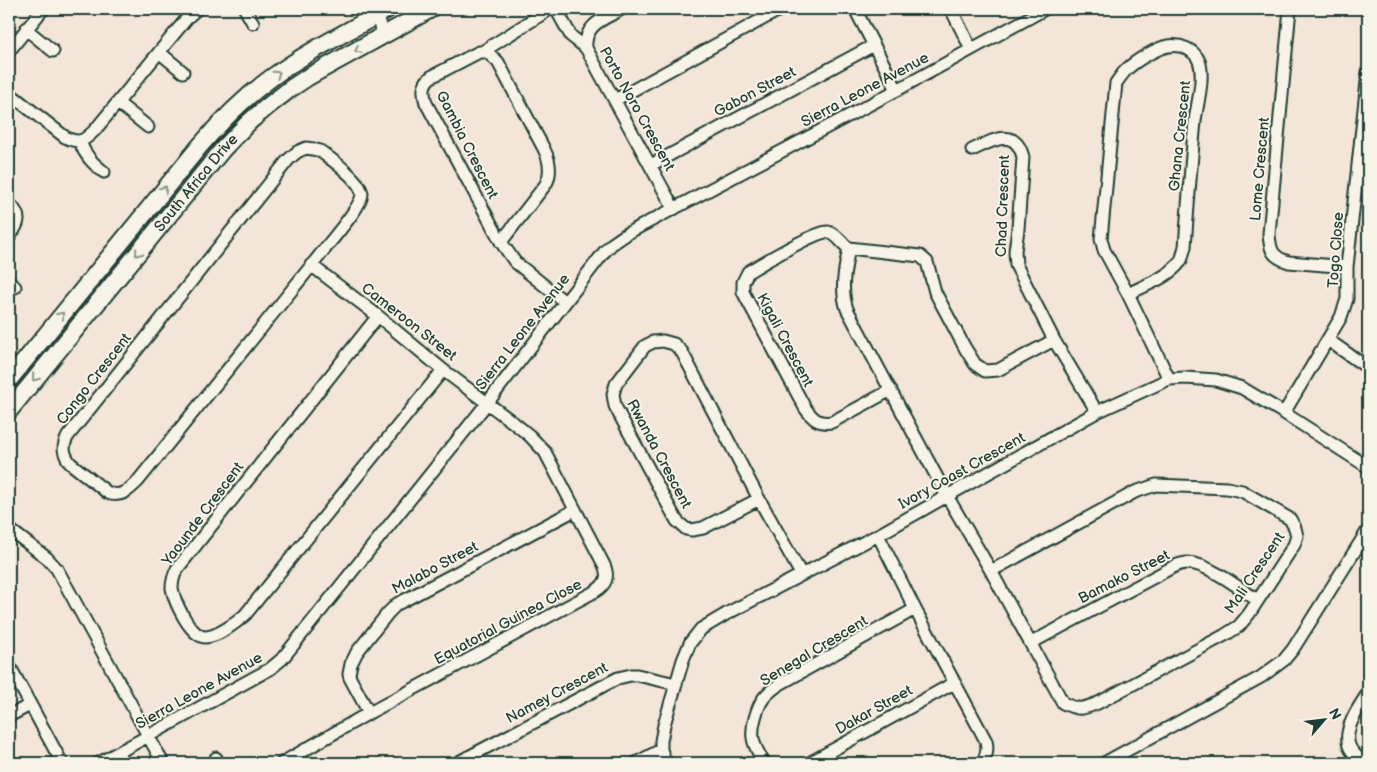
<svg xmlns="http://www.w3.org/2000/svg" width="1377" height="772" viewBox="0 0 1377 772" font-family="'Balsamiq Sans',sans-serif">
<rect width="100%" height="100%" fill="#f3e5d7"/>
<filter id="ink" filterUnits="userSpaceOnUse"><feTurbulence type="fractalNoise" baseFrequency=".02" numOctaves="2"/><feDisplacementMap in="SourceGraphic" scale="10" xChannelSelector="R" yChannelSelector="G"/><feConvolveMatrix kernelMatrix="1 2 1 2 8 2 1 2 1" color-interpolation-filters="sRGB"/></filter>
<g filter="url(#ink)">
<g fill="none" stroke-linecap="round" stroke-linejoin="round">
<g stroke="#1f3d34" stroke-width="15">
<path id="street" d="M 245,9 L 253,23
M 371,9 L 385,34
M 556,9 L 571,36 L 586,48
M 622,9 C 604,19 584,24 586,48 L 674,209
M 855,9 L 897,90
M 951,9 L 971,49
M 1290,9 L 1269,234 C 1270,250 1272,257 1289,262 L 1347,267
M 26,29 L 53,51
M 9,51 L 43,9
M 159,52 L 183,72
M 482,52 L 550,9
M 9,93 L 65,137 C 80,145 85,140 95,130 L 188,17 L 197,9
M 615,100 L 781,9
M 118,103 L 148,127
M 80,142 C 85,155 92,163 104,172
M 306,148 L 313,149 L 320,151 C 331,159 361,180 362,194 C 362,206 332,239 324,250 C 262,327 200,404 138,481 C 129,490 121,498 108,493 L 70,463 C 63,453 62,446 68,436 L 288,160 L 297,152 Z
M 972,150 C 992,141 1015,126 1023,157 L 1018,229 L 1015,251 L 1016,265 L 1054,340 L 1097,412
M 651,165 L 874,45
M 9,203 C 22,216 20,223 9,237
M 501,242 L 546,184 C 552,172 550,161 544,149 L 498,62 L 487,52 L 479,52 L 431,77 C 422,84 423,93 426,103 L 501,242 L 515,262 L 565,302
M 849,248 C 845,268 840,289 847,309 L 947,496 L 991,571 L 1063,703 C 1080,711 1082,709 1098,703 L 1225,635 L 1239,626 L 1249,614 L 1294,545 L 1297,536 L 1295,528 L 1290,519 L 1242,491 L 1227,488 L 1156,485 L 1135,492 L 991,571
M 9,281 L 15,287
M 1128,294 C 1145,285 1168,278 1180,262 C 1183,258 1183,252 1185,247 C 1188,205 1191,163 1195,121 C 1197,104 1205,77 1199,61 C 1194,49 1180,44 1168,46 C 1156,48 1134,62 1126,70 C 1122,74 1119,79 1116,83 L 1101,239 L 1104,250 L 1128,294 L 1169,379
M 378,316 L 177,569 C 174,575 172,581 172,588 C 174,601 190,636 205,637 C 217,637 236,623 245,615 L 443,370
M 1328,340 L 1368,368
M 891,390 L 832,422 C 818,424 813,419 805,408 L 743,292 L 743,282 L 748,272 C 761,264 816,231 828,232 C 838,234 841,244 849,248 L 920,256 L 927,262 L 935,292 L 965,348 L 975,364 L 985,371 L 998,370 L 1054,340
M 1284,413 L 1341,317 L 1347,299 L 1347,267 L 1368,72
M 759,499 L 703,528 L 692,530 L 686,529 L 677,521 L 673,514 L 618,412 L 615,406 L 613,394 L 616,384 L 645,346 L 653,342 L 663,341 L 674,344 L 682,352 L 759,499 L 801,574
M 9,529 L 47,558 L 57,569 L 163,763
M 878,535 L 915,609 L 986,741 C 988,750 987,757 981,763
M 1031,643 L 1173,567 C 1177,565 1183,563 1188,563 C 1209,564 1239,588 1257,600
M 9,665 L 62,763
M 369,713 L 350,678 L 349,674 L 351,664 L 357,652 L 388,613 L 397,604 L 405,600 L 575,510
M 9,716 L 30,705
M 216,758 L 219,763
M 99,763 L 270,669 L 282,659 L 488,402 L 605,251 L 612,244 L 628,233 L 897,90 L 1045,9
M 282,763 L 369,713 L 594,592 C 606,585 610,576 603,563 L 545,452 L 530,436 L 514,423 L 443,370 L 378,316 L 311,265
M 457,763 L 618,678 L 631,675 L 637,675 L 676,684
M 636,763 L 661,750
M 666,763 L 661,750 L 661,741 L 664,725 L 683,660 L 690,643 L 701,629 L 728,613 L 878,535 L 947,496 L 1097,412 L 1169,379 L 1185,378 L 1216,380 L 1242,388 L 1284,413 L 1368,467
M 764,763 C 760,755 754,747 753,738 C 752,731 753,725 755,718 C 760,700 765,694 780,684 L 915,609
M 809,763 L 954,683
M 1104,763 L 1261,677 L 1284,660 L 1293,649 L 1368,530
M 1368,763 C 1331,747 1353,716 1368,693"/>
</g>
<g stroke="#1f3d34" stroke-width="20">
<g id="secondary">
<path d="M 9,380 L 199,147 C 221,121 244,98 271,78 C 308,51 349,31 388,9"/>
<path id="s1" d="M 9,411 L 223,149 L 249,122 L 268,106 L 290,89 L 308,77 L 431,9"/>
</g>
</g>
<use href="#street" stroke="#f7f3e8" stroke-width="11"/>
<use href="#secondary" stroke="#f7f3e8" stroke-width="16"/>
</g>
<defs><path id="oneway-chevron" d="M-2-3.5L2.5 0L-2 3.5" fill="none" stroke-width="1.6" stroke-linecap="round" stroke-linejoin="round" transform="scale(1.25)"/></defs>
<g stroke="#8b988e">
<use href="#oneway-chevron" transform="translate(358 50) rotate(151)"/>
<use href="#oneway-chevron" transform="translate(277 74) rotate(-34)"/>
<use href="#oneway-chevron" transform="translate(164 189) rotate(-51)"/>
<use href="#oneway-chevron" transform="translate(138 253) rotate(129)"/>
<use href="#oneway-chevron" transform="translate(61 315) rotate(-51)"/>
<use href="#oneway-chevron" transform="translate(35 378) rotate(129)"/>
</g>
</g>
<g text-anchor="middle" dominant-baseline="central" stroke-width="4" stroke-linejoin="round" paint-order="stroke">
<g font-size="15" fill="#1f3d34" stroke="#f7f3e8">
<text transform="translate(865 90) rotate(-28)">Sierra Leone Avenue</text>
<text transform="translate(755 92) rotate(-28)">Gabon Street</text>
<text transform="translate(637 109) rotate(61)">Porto Noro Crescent</text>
<text transform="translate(1180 136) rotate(-84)">Ghana Crescent</text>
<text transform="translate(467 145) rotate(63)">Gambia Crescent</text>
<text transform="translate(1260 169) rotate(-85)">Lome Crescent</text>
<text stroke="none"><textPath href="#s1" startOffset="295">South Africa Drive</textPath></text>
<text transform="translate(1003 206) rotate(-88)">Chad Crescent</text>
<text transform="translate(1336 250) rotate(-86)">Togo Close</text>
<text transform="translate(409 322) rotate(38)">Cameroon Street</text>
<text transform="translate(523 332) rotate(-52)">Sierra Leone Avenue</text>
<text transform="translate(785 340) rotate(62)">Kigali Crescent</text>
<text transform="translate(94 379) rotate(-52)">Congo Crescent</text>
<text transform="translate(659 454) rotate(62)">Rwanda Crescent</text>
<text transform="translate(962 471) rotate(-29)">Ivory Coast Crescent</text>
<text transform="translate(203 514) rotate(-53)">Yaounde Crescent</text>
<text transform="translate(435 568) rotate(-28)">Malabo Street</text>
<text transform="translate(1255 573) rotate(-56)">Mali Crescent</text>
<text transform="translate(1124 577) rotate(-27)">Bamako Street</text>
<text transform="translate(508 622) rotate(-28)">Equatorial Guinea Close</text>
<text transform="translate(814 651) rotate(-31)">Senegal Crescent</text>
<text transform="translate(199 691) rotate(-29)">Sierra Leone Avenue</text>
<text transform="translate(557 693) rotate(-28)">Namey Crescent</text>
<text transform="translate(874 710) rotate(-29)">Dakar Street</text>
</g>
</g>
<rect width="1377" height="772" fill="none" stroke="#f7f3e8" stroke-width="30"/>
<rect x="15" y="15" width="1347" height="742" fill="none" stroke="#1f3d34" stroke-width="2" filter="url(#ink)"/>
<g transform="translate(1324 720) rotate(62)" stroke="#f7f3e8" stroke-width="4" paint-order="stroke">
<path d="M0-4L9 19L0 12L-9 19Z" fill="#1f3d34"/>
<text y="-8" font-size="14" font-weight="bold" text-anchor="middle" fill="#1f3d34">N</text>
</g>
</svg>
